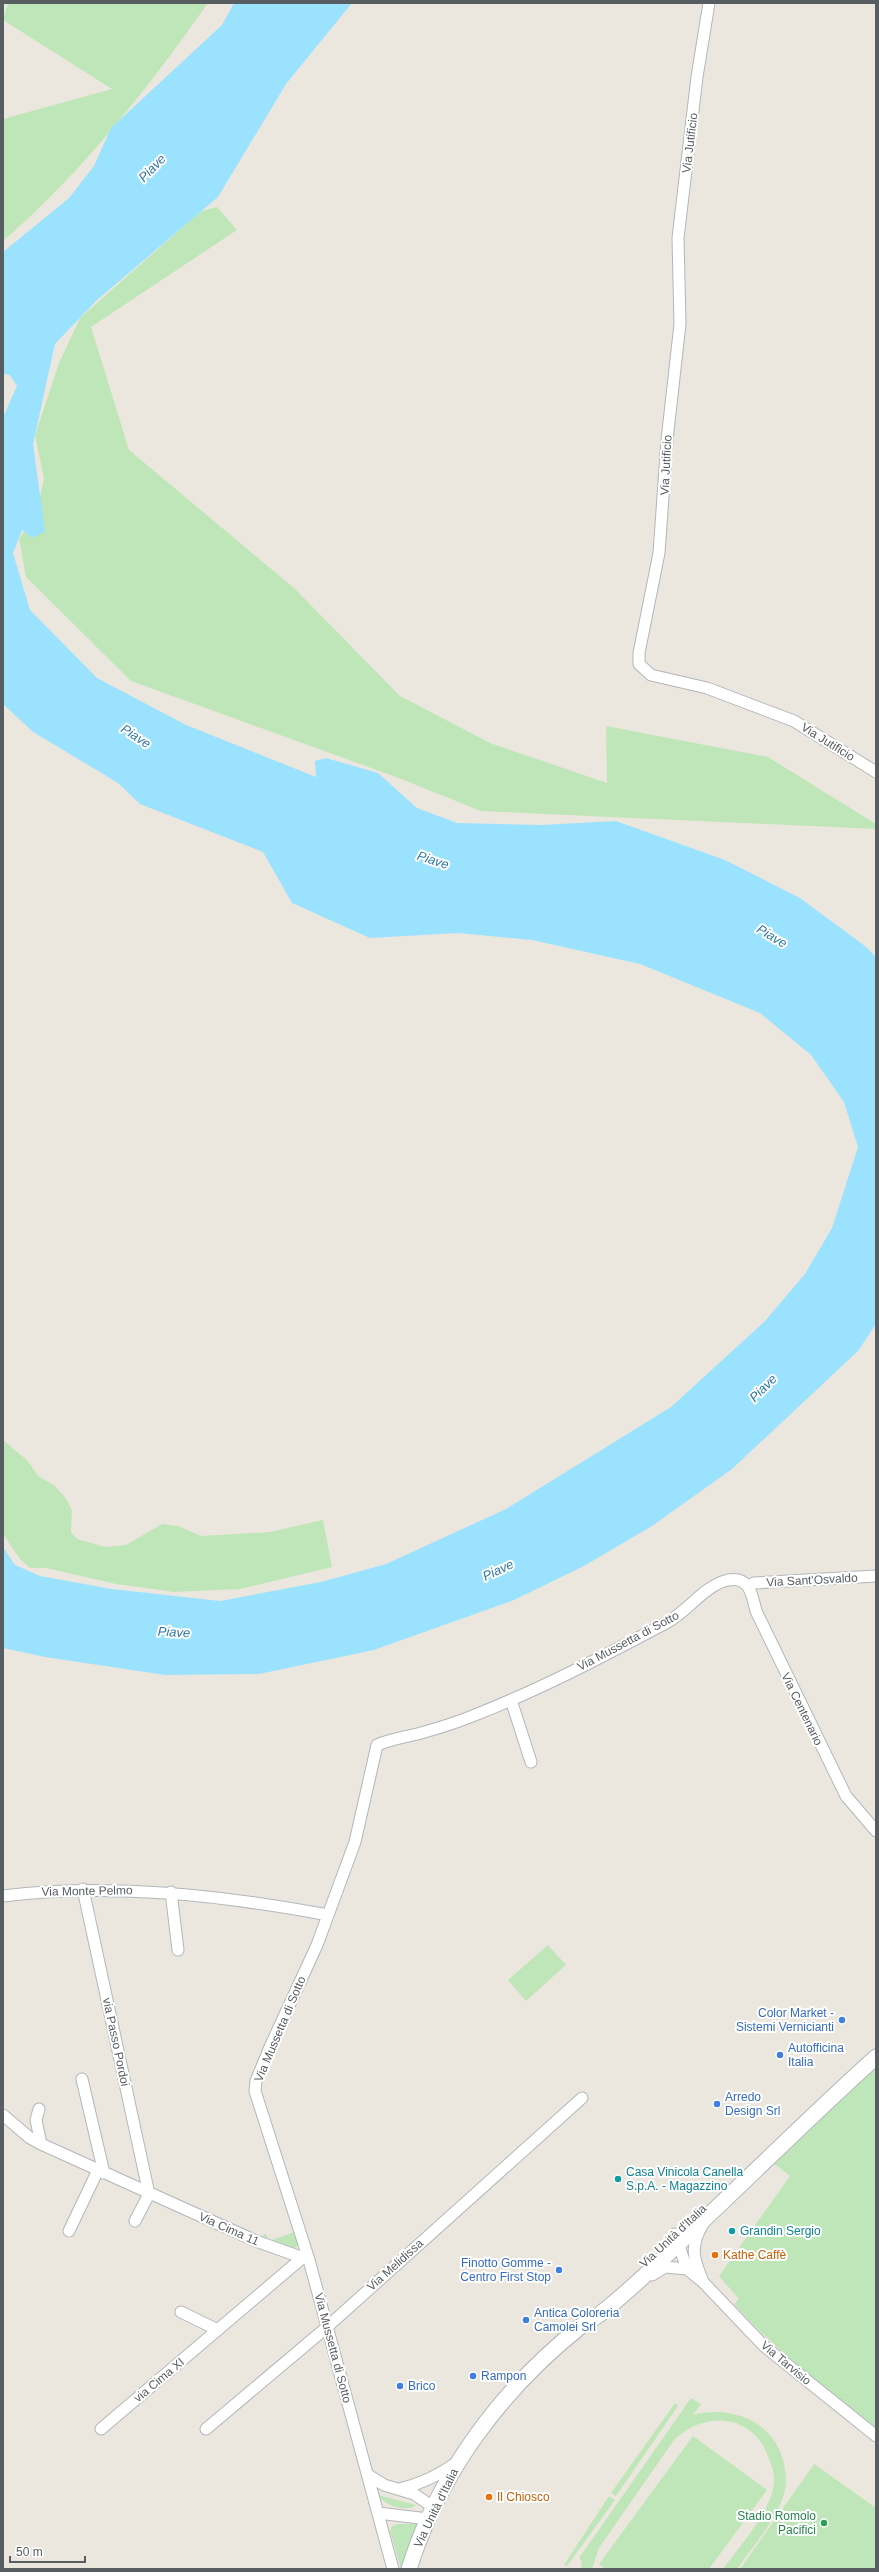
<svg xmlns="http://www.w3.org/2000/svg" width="879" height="2572" viewBox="0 0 879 2572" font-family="Arial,sans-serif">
<rect width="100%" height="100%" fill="#ece7de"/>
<path fill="#bfe6b8" d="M 8,3 L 208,3 C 149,87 81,174 3,241 L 3,119 L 112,89 L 3,20 Z
M 217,207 L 237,230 L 91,327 L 129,450 L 294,588 L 400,696 L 490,743 L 607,783 L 606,726 L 768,757 L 876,824 L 876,829 L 481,811 L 396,777 L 131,681 L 26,577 L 19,538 L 35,518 L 44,479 L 35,435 L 59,363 L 80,318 L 201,211 Z
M 3,1440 L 27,1460 L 38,1476 L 54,1485 L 64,1496 L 72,1510 L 71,1532 L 77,1539 L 105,1547 L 126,1545 L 162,1524 L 178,1526 L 201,1536 L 270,1532 L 323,1520 L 332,1567 L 240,1589 L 174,1592 L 116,1584 L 46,1568 L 30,1568 L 20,1559 L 3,1534 Z
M 548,1945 L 566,1965 L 526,2001 L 508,1980 Z
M 876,2067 L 876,2428 C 826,2389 776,2351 734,2304 L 739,2299 L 719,2276 L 790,2176 L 773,2163 Z
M 294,2232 L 298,2245 L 294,2249 L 259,2237 L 266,2234 L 269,2241 Z
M 691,2398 L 701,2404 L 693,2415 C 731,2405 775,2421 784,2464 C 786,2474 787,2484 784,2494 C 776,2521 753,2546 737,2569 L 723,2569 C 739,2547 772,2510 774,2483 C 775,2476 772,2466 769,2459 C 755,2415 706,2409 674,2440 L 599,2548 L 592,2569 L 581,2569 L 582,2561 L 579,2558 Z
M 675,2403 L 678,2406 L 616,2496 L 611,2493 Z
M 693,2436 L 767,2490 L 709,2569 L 606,2569 L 599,2564 Z
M 814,2464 L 876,2508 L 876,2569 L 740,2569 Z
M 378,2495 L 416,2505 C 407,2513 383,2505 378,2495 Z
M 609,2496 L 615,2500 L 567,2566 L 564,2565 Z
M 398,2524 L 417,2524 L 401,2569 L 390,2531 L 392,2526 Z"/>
<path fill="#9be2ff" d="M 234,3 L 352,3 L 286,84 L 218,197 L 96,301 L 55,344 L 33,444 L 45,532 L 32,538 L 22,530 L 13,553 L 30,610 L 97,678 L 186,725 L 316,777 L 315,761 L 326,758 L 378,773 L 417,808 L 457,823 L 541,825 L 616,821 L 725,860 L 800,898 L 865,946 L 876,957 L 876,1324 L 858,1351 L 732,1469 L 652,1526 L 584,1566 L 514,1600 L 374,1650 L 259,1674 L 165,1675 L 45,1657 L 3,1648 L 3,1547 L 15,1565 L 40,1576 L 112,1589 L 220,1601 L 321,1582 L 386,1564 L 506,1509 L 671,1407 L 765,1321 L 805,1274 L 832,1228 L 858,1147 L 844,1102 L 811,1055 L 760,1013 L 640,964 L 532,940 L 458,933 L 370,938 L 292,903 L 263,852 L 140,804 L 118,783 L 33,732 L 3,704 L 3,417 L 17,386 L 10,375 L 3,374 L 3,252 L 69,198 L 94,166 L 111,128 L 222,25 Z"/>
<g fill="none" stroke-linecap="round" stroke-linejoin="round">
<g stroke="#b2b6bb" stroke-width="13">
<path id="street" d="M 709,3 L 697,77 L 678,238 L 680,324 L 667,440 L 659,553 L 639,653 L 639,664 L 651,675 L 707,688 L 794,721 L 876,772
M 749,1586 L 754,1583 L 876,1576
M 511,1700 L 531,1762
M 83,1889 L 149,2194 L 135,2221
M 171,1892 L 178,1950
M 3,1896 C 113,1883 220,1895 328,1915
M 82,2079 L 104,2173
M 39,2109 L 36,2120 L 41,2144
M 3,2115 L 30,2138 L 41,2144 L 256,2241 L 309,2260
M 69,2231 L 98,2170
M 675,2234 L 687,2269
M 652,2275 L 665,2267 L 687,2269 L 703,2282 L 764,2346 L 876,2436
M 702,2279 C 693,2258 690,2245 703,2224
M 181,2312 L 218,2330
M 101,2429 L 301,2259
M 206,2429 L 326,2328 L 582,2098
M 368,2475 L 384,2485 L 414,2494 L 433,2507
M 399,2489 C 421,2484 438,2476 456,2463
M 378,2513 L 428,2519
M 393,2569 L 309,2260 L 255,2091 L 256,2081 L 270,2047 L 317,1945 L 355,1842 L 377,1745 C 391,1739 406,1737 421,1733 C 439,1728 458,1722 475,1715 C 541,1689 604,1656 666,1623 C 687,1612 705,1585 728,1580 C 750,1576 752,1595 756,1611 L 846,1796 L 876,1831"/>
</g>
<g stroke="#b0b6bb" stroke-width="17">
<path id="secondary" d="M 409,2569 C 439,2473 501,2390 580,2327 C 586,2322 594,2319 600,2314 C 627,2293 652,2269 676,2246 C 744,2183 808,2118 876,2057"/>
</g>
<use href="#street" stroke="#fff" stroke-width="11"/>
<use href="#secondary" stroke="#fff" stroke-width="15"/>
</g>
<g fill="#3f7fe0" stroke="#fff" stroke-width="1.5">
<circle cx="842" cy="2020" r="4"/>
<circle cx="780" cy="2055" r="4"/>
<circle cx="717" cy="2104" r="4"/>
<circle cx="559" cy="2270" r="4"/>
<circle cx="526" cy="2320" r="4"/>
<circle cx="473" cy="2376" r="4"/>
<circle cx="400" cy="2386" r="4"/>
</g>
<g fill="#0f9aa8" stroke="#fff" stroke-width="1.5">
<circle cx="618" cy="2179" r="4"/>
<circle cx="732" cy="2231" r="4"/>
</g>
<g fill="#e8710a" stroke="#fff" stroke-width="1.5">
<circle cx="715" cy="2255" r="4"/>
<circle cx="489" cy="2497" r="4"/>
</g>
<circle fill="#2e9e5b" stroke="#fff" stroke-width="1.5" cx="824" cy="2523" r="4"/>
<g text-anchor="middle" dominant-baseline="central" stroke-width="4" stroke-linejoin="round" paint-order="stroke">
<g font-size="12" fill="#575d61" stroke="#fff">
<text transform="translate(690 143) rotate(-83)">Via Jutificio</text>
<text transform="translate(666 465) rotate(-87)">Via Jutificio</text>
<text transform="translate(828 742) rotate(32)">Via Jutificio</text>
<text transform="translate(812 1580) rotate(-3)">Via Sant'Osvaldo</text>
<text transform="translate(628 1641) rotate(-28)">Via Mussetta di Sotto</text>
<text transform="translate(802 1709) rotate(64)">Via Centenario</text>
<text transform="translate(87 1891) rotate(-1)">Via Monte Pelmo</text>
<text transform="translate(280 2029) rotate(-67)">Via Mussetta di Sotto</text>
<text transform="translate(116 2042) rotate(78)">via Passo Pordoi</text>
<text transform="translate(229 2229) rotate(24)">Via Cima 11</text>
<text transform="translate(673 2236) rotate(-43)">Via Unità d'Italia</text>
<text transform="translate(395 2265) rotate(-42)">Via Melidissa</text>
<text transform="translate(333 2348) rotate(75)">Via Mussetta di Sotto</text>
<text transform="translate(786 2363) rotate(40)">Via Tarvisio</text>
<text transform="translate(159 2380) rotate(-40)">via Cima XI</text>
<text transform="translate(436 2508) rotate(-64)">Via Unità d'Italia</text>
</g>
<g font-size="12" fill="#366cbe" stroke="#fff" text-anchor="start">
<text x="834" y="2013" text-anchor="end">Color Market -<tspan x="834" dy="14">Sistemi Vernicianti</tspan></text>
<text x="788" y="2048">Autofficina<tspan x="788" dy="14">Italia</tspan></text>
<text x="725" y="2097">Arredo<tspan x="725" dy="14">Design Srl</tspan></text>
<text x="551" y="2263" text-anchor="end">Finotto Gomme -<tspan x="551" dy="14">Centro First Stop</tspan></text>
<text x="534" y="2313">Antica Coloreria<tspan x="534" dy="14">Camolei Srl</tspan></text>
<text x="481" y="2376">Rampon</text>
<text x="408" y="2386">Brico</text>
</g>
<g font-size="12" fill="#0d838f" stroke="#fff" text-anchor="start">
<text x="626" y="2172">Casa Vinicola Canella<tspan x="626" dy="14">S.p.A. - Magazzino</tspan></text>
<text x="740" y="2231">Grandin Sergio</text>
</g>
<g font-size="12" fill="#c56008" stroke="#fff" text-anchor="start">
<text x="723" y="2255">Kathe Caffè</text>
<text x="497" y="2497">Il Chiosco</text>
</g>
<g font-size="12" fill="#27864d" stroke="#fff" text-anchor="end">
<text x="816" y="2516">Stadio Romolo<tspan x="816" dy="14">Pacifici</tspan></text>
</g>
<g font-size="13" font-style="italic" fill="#3079a3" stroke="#fff">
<text transform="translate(152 168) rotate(-46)">Piave</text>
<text transform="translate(136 736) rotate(33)">Piave</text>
<text transform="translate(433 860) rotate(18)">Piave</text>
<text transform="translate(772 936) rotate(31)">Piave</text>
<text transform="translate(763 1388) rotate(-45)">Piave</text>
<text transform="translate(498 1570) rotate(-25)">Piave</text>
<text transform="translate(174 1632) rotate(3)">Piave</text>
</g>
</g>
<rect width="879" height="2572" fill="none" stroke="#575d61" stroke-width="8"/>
<path d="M10 2556v6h75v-6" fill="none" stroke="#575d61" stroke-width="2"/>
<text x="16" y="2556" font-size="12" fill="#575d61" stroke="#ffffff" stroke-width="3" paint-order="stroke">50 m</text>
</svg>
